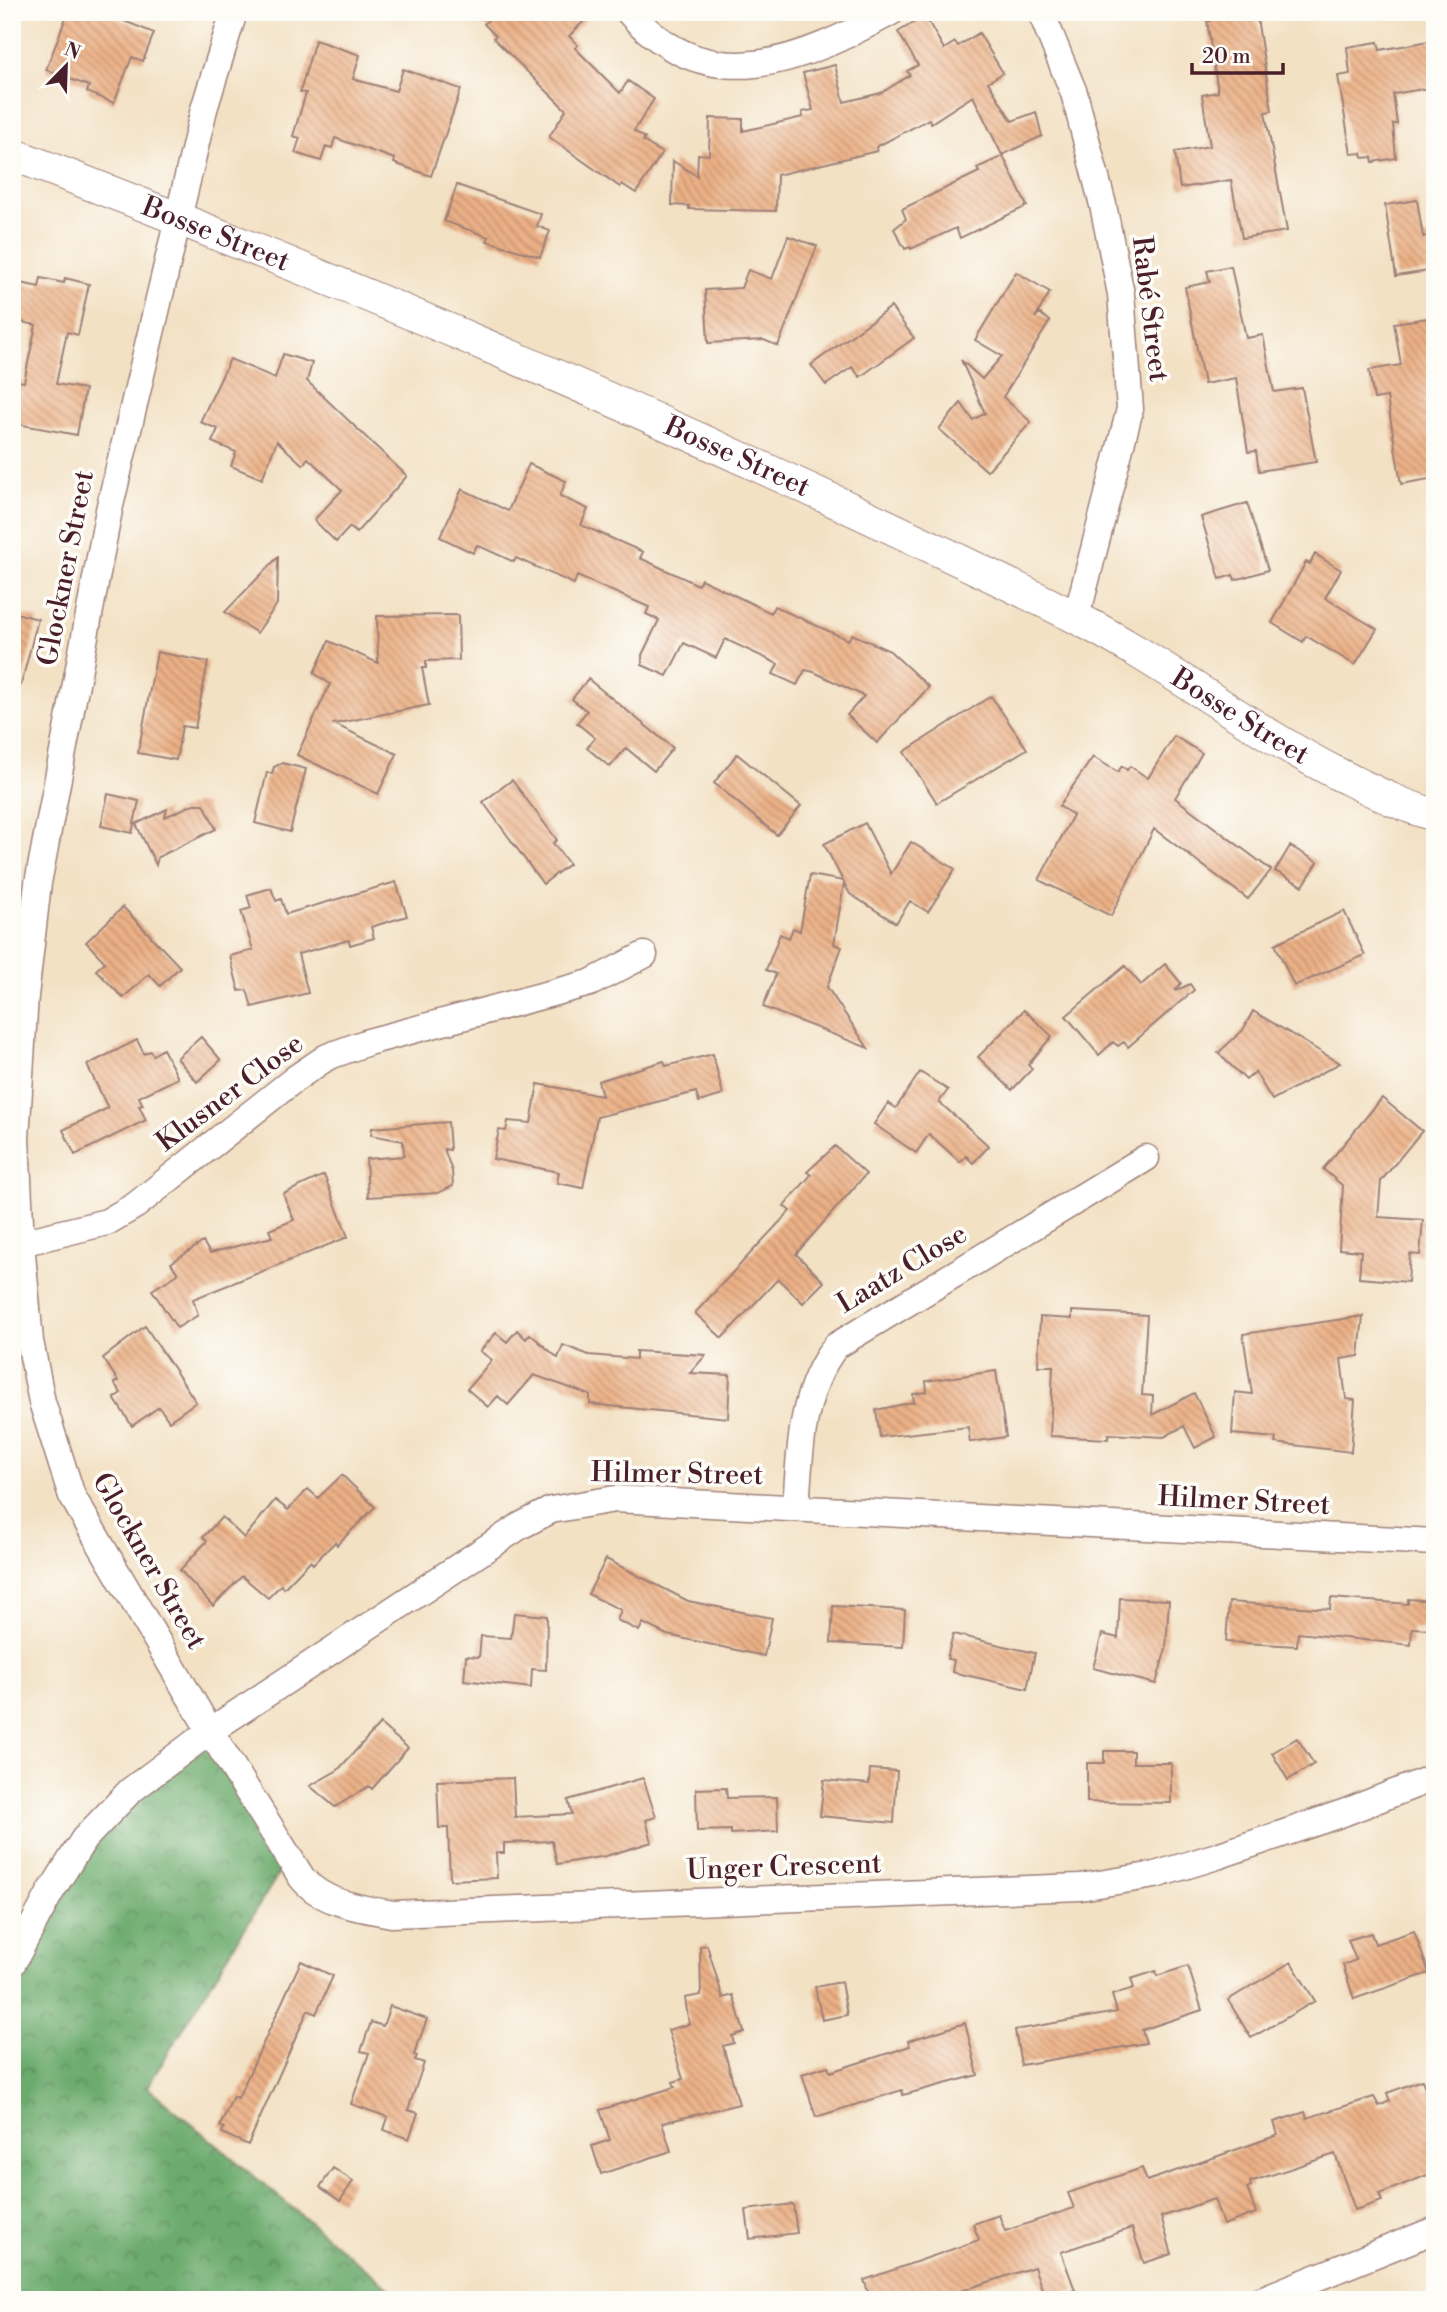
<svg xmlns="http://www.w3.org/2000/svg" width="1447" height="2312" viewBox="0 0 1447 2312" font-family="'Libre Bodoni',serif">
<defs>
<pattern id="forest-crowns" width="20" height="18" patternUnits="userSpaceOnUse" patternTransform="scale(1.75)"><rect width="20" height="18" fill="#6cab6d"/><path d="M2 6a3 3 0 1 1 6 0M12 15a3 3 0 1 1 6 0" fill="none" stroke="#5b8b5a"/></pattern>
<pattern id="building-back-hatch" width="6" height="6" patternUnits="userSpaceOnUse" patternTransform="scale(1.75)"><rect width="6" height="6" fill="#ecb186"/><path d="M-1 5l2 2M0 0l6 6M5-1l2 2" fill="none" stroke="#c18f6e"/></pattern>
</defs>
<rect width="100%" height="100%" fill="#fdfcf7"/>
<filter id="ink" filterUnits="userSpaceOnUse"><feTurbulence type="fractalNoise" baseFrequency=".0143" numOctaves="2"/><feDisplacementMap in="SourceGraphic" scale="14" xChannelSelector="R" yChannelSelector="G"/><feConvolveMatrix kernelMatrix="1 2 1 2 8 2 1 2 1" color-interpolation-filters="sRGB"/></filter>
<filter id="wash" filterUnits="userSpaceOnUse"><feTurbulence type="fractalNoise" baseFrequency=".00686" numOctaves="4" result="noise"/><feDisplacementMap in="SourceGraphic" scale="28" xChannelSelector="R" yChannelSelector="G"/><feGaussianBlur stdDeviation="1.57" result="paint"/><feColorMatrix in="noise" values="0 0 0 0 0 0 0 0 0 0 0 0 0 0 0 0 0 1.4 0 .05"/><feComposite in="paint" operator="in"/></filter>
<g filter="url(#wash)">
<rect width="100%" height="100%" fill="#f3e1c4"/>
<path fill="url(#forest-crowns)" stroke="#5b654c" stroke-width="2" d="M 210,1732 L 287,1860 L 147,2087 L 403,2300 L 12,2300 L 12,1972 L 89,1836 Z"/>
<g id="blocks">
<path fill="url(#building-back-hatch)" d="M 68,12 L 102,12 L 154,33 L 143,61 L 132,57 L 114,103 L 87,92 L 89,86 L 46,70 Z
M 496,12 L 593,12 L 569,36 L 578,45 L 575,48 L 620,93 L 628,81 L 654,99 L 634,131 L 645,138 L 643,141 L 662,153 L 636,193 L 622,184 L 620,187 L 549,137 L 566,110 L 493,38 L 496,36 L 484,24 Z
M 1209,12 L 1256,12 L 1272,111 L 1265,112 L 1287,231 L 1242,238 L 1231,180 L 1180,188 L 1175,152 L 1210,146 L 1202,95 L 1218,92 L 1207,21 L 1210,21 Z
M 925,16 L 944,49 L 955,42 L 958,46 L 979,33 L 1003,73 L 988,82 L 1012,121 L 1036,112 L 1042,136 L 1002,155 L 973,96 L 931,123 L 929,119 L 876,147 L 877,151 L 777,175 L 776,211 L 689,209 L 689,206 L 672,205 L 673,161 L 697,176 L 698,154 L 709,155 L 710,118 L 743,119 L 743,131 L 803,117 L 802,112 L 813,110 L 803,73 L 835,65 L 844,102 L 881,93 L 910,75 L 907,71 L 918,65 L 898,32 Z
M 315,40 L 360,55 L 353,79 L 396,91 L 403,69 L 461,89 L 431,176 L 394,163 L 395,159 L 335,138 L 332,148 L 326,146 L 321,161 L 295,153 L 300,138 L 293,136 L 306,93 L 300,92 Z
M 1435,40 L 1435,87 L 1393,94 L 1397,124 L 1393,124 L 1396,158 L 1373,162 L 1372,157 L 1363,158 L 1362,153 L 1351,154 L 1338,76 L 1350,74 L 1347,47 L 1378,42 L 1380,50 Z
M 1003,156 L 1027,206 L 960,238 L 956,228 L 911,249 L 910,247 L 905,249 L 894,229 L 906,219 L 902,209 L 979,172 L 977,168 Z
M 457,185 L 541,214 L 537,226 L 550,231 L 540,257 L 487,241 L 489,237 L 444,221 Z
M 1417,200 L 1423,237 L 1431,235 L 1435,270 L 1396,276 L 1385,205 Z
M 788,236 L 817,246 L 778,346 L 764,340 L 708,343 L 705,290 L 741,288 L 748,270 L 772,279 Z
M 1231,266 L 1246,338 L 1263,335 L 1274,392 L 1302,388 L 1316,462 L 1259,471 L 1256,451 L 1248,452 L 1236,378 L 1204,384 L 1185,287 L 1210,282 L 1207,271 Z
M 1016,272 L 1050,292 L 1035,318 L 1039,313 L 1050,321 L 1003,397 L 1031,422 L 987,471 L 939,429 L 961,403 L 973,420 L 985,413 L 961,360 L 982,379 L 1002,356 L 975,340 Z
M 41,278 L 64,283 L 65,278 L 89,284 L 78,335 L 67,332 L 56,384 L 85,389 L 77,435 L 12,423 L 12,380 L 24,382 L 36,325 L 12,320 L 12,281 L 39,287 Z
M 891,307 L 914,338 L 860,377 L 852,367 L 826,385 L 811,365 Z
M 1435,317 L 1435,478 L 1401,484 L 1387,397 L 1374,399 L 1369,370 L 1401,365 L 1394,323 Z
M 283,354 L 312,363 L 307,381 L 407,476 L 356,533 L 350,527 L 336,542 L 314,520 L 342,490 L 308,458 L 303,465 L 277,441 L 262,479 L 231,466 L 236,452 L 212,442 L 218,429 L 200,422 L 230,359 L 275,378 Z
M 529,464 L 566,481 L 560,496 L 588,509 L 581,525 L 643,552 L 640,558 L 698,585 L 701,579 L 771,613 L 774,606 L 848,640 L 852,634 L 890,651 L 929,687 L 877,743 L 847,715 L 864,696 L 814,672 L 805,670 L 797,685 L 773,674 L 778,664 L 725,639 L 716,658 L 684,643 L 667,676 L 642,665 L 642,655 L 659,620 L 646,614 L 649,607 L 577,576 L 574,584 L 516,558 L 514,562 L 477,545 L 473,553 L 440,537 L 462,489 L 508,511 Z
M 1247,503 L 1268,570 L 1235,580 L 1233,575 L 1220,579 L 1201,517 Z
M 1315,554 L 1341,570 L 1325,598 L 1377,629 L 1355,665 L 1306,636 L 1303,642 L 1272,623 L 1306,562 L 1310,564 Z
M 278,557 L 277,604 L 257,633 L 225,612 Z
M 12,612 L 38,619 L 21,685 L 12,684 Z
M 458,615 L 459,660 L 426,661 L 426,668 L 422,668 L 429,705 L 334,724 L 397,754 L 378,794 L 297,755 L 330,684 L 314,673 L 329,641 L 378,663 L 377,616 Z
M 157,652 L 208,662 L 195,728 L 182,726 L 176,760 L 138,753 Z
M 588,679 L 673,748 L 654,771 L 626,748 L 610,767 L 587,748 L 595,738 L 577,723 L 587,711 L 572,699 Z
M 991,696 L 1027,749 L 937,803 L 904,752 Z
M 1174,736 L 1202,753 L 1175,798 L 1271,870 L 1248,899 L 1154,829 L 1111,916 L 1039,880 L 1073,815 L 1059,806 L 1093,757 L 1118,772 L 1122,766 L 1127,770 L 1130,766 L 1148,778 Z
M 737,754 L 801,806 L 777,835 L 714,783 Z
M 282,763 L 306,769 L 290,832 L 255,823 L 267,772 L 272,774 L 274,767 Z
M 512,780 L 557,840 L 553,843 L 569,864 L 543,884 L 483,802 Z
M 108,794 L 139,801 L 132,833 L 101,826 Z
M 194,804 L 204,804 L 216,829 L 158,857 L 156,865 L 136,824 L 167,809 L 165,817 Z
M 865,823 L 891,874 L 911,842 L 955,869 L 928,912 L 910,901 L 896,923 L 850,894 L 844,883 L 834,944 L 842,947 L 827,987 L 868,1048 L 763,1007 L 776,974 L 766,970 L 780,934 L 789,938 L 793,928 L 800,931 L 810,875 L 843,881 L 824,844 Z
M 1290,846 L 1318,862 L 1303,886 L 1275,871 Z
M 396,882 L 407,916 L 371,927 L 374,938 L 350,945 L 349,940 L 298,954 L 308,993 L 252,1007 L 247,990 L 239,991 L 230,956 L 253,950 L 241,911 L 251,908 L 247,895 L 271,888 L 276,901 L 281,899 L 286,914 Z
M 123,907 L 180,967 L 160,986 L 149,974 L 123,998 L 96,970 L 105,962 L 86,942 Z
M 1344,911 L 1365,955 L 1294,986 L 1275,944 Z
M 1165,964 L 1181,983 L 1175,991 L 1190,984 L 1194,990 L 1128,1047 L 1124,1042 L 1118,1046 L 1113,1042 L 1099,1055 L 1066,1016 L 1125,966 L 1141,985 Z
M 1024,1010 L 1052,1036 L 1028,1065 L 1032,1069 L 1012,1090 L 978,1057 Z
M 1253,1011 L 1321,1052 L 1340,1063 L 1272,1100 L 1255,1072 L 1246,1080 L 1218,1053 L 1243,1030 Z
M 201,1037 L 221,1060 L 197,1082 L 177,1058 Z
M 137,1040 L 144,1054 L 150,1051 L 153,1055 L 163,1049 L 178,1078 L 139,1097 L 143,1105 L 139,1106 L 146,1120 L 75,1155 L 63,1130 L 108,1108 L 87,1065 Z
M 713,1054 L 723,1095 L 699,1102 L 696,1092 L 597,1117 L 583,1188 L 557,1183 L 559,1172 L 493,1159 L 499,1130 L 506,1131 L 508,1121 L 531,1123 L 538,1084 L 602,1096 L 598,1081 L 664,1061 L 666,1066 Z
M 920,1072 L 948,1090 L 939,1102 L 989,1146 L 973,1163 L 966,1156 L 960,1162 L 929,1134 L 916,1153 L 874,1124 L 888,1103 L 896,1108 Z
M 1382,1098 L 1422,1131 L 1381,1181 L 1378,1217 L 1423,1220 L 1420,1255 L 1410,1254 L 1408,1282 L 1359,1278 L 1361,1251 L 1339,1249 L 1343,1186 L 1323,1169 Z
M 448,1122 L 450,1150 L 444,1149 L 452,1171 L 453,1186 L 438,1193 L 368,1197 L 366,1159 L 404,1156 L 403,1141 L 371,1135 L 372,1128 Z
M 835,1146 L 866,1174 L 796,1254 L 824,1282 L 803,1303 L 778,1279 L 722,1338 L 695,1313 L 790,1211 L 784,1206 L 811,1175 L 807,1172 Z
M 324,1175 L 348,1237 L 193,1299 L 198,1315 L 177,1328 L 152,1290 L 178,1274 L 171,1263 L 203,1242 L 210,1253 L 272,1237 L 269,1230 L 294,1220 L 283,1194 Z
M 1072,1311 L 1147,1315 L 1142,1395 L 1153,1396 L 1152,1415 L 1194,1393 L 1216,1437 L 1195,1448 L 1184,1426 L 1164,1437 L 1108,1434 L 1108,1439 L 1050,1436 L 1053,1366 L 1038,1366 L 1040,1317 L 1072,1319 Z
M 1363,1316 L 1359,1356 L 1341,1359 L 1346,1399 L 1355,1400 L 1351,1452 L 1275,1443 L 1276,1438 L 1232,1434 L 1235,1392 L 1252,1394 L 1243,1334 Z
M 145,1326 L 196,1402 L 169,1421 L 159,1407 L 132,1426 L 114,1398 L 121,1393 L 114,1383 L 118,1381 L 103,1358 Z
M 517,1330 L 526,1339 L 530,1334 L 558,1358 L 563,1345 L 589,1355 L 636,1359 L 636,1351 L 706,1355 L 690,1373 L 730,1375 L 728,1418 L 590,1404 L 590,1395 L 534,1375 L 508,1405 L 498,1396 L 488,1407 L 467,1389 L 492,1360 L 480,1351 L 496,1333 L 507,1342 Z
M 996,1371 L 1006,1437 L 970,1442 L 968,1427 L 880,1437 L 876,1410 L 914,1402 L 913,1394 L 927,1392 L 926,1381 Z
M 342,1475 L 375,1507 L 337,1545 L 335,1542 L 313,1564 L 310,1561 L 284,1588 L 281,1585 L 268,1598 L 242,1576 L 213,1606 L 180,1570 L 207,1541 L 203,1537 L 222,1517 L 244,1538 L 275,1500 L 288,1510 L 308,1489 L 318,1498 Z
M 606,1559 L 688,1601 L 772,1618 L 764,1656 L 667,1635 L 643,1623 L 639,1631 L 617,1620 L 621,1610 L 588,1594 Z
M 1120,1598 L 1169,1600 L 1166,1648 L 1156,1684 L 1093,1668 L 1102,1634 L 1118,1638 Z
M 1331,1598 L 1408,1604 L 1408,1599 L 1434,1601 L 1431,1629 L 1412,1628 L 1411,1645 L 1298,1633 L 1297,1646 L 1226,1642 L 1229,1602 L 1330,1609 Z
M 833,1606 L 905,1610 L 903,1647 L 831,1643 Z
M 514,1613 L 547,1616 L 546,1670 L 532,1669 L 531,1688 L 464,1680 L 466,1656 L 479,1657 L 481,1636 L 511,1638 Z
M 953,1634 L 1035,1653 L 1027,1689 L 952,1672 L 954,1660 L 947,1659 Z
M 380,1724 L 408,1748 L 372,1789 L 369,1786 L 335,1807 L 310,1786 L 338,1770 Z
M 1297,1738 L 1314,1764 L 1288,1780 L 1272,1753 Z
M 1104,1751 L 1133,1751 L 1133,1763 L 1171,1763 L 1171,1803 L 1087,1802 L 1087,1763 L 1104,1763 Z
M 870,1769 L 897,1771 L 894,1823 L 820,1816 L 824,1780 L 869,1784 Z
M 513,1778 L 515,1817 L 572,1814 L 568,1800 L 643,1778 L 656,1817 L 646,1820 L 652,1842 L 606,1856 L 557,1864 L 552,1841 L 504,1843 L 504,1853 L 496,1853 L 497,1878 L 450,1880 L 448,1828 L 439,1828 L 437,1781 Z
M 726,1788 L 727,1798 L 777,1797 L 778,1831 L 731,1834 L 731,1830 L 697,1831 L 696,1789 Z
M 1414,1931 L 1429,1973 L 1354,1999 L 1343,1965 L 1356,1960 L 1348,1940 L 1371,1933 L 1375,1944 Z
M 707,1945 L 723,1998 L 733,1995 L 744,2032 L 732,2036 L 734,2043 L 723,2046 L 739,2104 L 662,2123 L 671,2151 L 601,2174 L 592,2146 L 610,2140 L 600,2110 L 675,2087 L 673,2082 L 683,2079 L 668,2030 L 689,2024 L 685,1998 L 701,1995 L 700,1946 Z
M 301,1961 L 333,1976 L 316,2014 L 308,2010 L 248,2145 L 222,2133 L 224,2128 L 220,2126 L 233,2096 L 238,2098 Z
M 1291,1962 L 1315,2001 L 1251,2038 L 1228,2000 Z
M 1188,1966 L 1202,2010 L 1142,2030 L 1146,2043 L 1021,2065 L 1015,2030 L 1117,2012 L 1112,1995 L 1134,1988 L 1131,1979 L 1156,1971 L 1157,1976 Z
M 841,1982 L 847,2015 L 822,2020 L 815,1987 Z
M 390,2006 L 427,2019 L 414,2055 L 417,2056 L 415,2060 L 424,2063 L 408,2110 L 418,2113 L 409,2139 L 384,2130 L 388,2117 L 351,2104 L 369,2053 L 361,2051 L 371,2022 L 383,2026 Z
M 965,2023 L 978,2075 L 903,2095 L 902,2090 L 816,2117 L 802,2074 L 828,2066 L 830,2072 L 892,2052 L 910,2046 L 908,2041 Z
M 1422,2080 L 1426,2091 L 1435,2088 L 1435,2172 L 1379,2194 L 1382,2201 L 1355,2210 L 1335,2154 L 1250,2182 L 1251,2186 L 1247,2188 L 1256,2213 L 1223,2225 L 1214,2199 L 1161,2217 L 1172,2254 L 1144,2263 L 1132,2228 L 1061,2252 L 1075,2290 L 1049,2300 L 1046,2300 L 1034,2267 L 934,2300 L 871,2300 L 864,2280 L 979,2240 L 973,2224 L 999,2215 L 1005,2231 L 1074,2208 L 1068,2193 L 1142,2168 L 1147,2181 L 1278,2135 L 1274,2122 L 1305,2112 L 1307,2118 L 1374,2097 L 1379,2106 L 1390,2101 L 1387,2093 Z
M 333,2168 L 353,2181 L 340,2201 L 320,2187 Z
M 793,2204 L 797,2233 L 750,2239 L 746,2210 Z"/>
</g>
</g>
<g filter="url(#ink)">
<use href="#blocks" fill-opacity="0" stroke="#9e8078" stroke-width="2"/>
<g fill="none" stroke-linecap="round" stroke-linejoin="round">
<g stroke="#9e8078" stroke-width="29">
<path id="minor" d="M 234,12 L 204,109 L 109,510 L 38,883 L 25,996 L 16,1138 L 21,1243 L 30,1341 L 42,1402 L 72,1496 L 210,1731 L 302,1878 C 323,1904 360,1908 392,1914 L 1080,1887 L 1155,1875 L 1217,1856 L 1343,1813 L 1435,1777
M 629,12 C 709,102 802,60 891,12
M 1041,12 L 1074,93 L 1103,205 L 1121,294 L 1130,409 L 1081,600 L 1071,615
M 21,1243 L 107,1222 L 136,1205 L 296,1078 L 327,1057 L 368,1042 L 590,983 L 644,955
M 796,1508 C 800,1453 800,1391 836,1346 L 1146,1158
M 12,1964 L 50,1893 L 84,1839 L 130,1791 L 210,1731 L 520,1526 L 551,1510 L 615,1499 L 1435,1542
M 1261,2300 L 1435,2230"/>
</g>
<g stroke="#9e8078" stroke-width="34">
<g id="tertiary">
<path id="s1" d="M 12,154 C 371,291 725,443 1069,614 C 1163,661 1246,727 1340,775 C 1371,790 1402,806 1435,815"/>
</g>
</g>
<use href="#minor" stroke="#fff" stroke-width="26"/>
<use href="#tertiary" stroke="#fff" stroke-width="32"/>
</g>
</g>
<g text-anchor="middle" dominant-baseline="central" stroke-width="7" stroke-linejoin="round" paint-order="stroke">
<g font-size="28" fill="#4a1f2b" stroke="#fdfcf7">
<text stroke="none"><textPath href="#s1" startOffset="219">Bosse Street</textPath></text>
<text transform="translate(1150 309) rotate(83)">Rabé Street</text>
<text stroke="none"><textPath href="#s1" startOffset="786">Bosse Street</textPath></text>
<text transform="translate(66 568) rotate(-79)">Glockner Street</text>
<text stroke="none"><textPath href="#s1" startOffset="1353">Bosse Street</textPath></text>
<text transform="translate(230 1093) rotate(-37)">Klusner Close</text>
<text transform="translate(902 1269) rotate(-31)">Laatz Close</text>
<text transform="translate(677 1474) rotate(1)">Hilmer Street</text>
<text transform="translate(1244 1501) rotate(3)">Hilmer Street</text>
<text transform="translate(149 1561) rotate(60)">Glockner Street</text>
<text transform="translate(784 1867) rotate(-2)">Unger Crescent</text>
</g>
</g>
<rect width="1447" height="2312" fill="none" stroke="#fdfcf7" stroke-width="42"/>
<g transform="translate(66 66) rotate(23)" stroke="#fdfcf7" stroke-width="5" paint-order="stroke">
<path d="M0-5L12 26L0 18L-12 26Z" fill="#4a1f2b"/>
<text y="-10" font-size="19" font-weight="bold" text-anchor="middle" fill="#4a1f2b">N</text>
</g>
<path d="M1192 63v10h91v-10" fill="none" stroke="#4a1f2b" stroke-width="3.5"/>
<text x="1202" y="63" font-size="21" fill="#4a1f2b" stroke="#fdfcf7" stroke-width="5" paint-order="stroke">20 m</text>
</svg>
